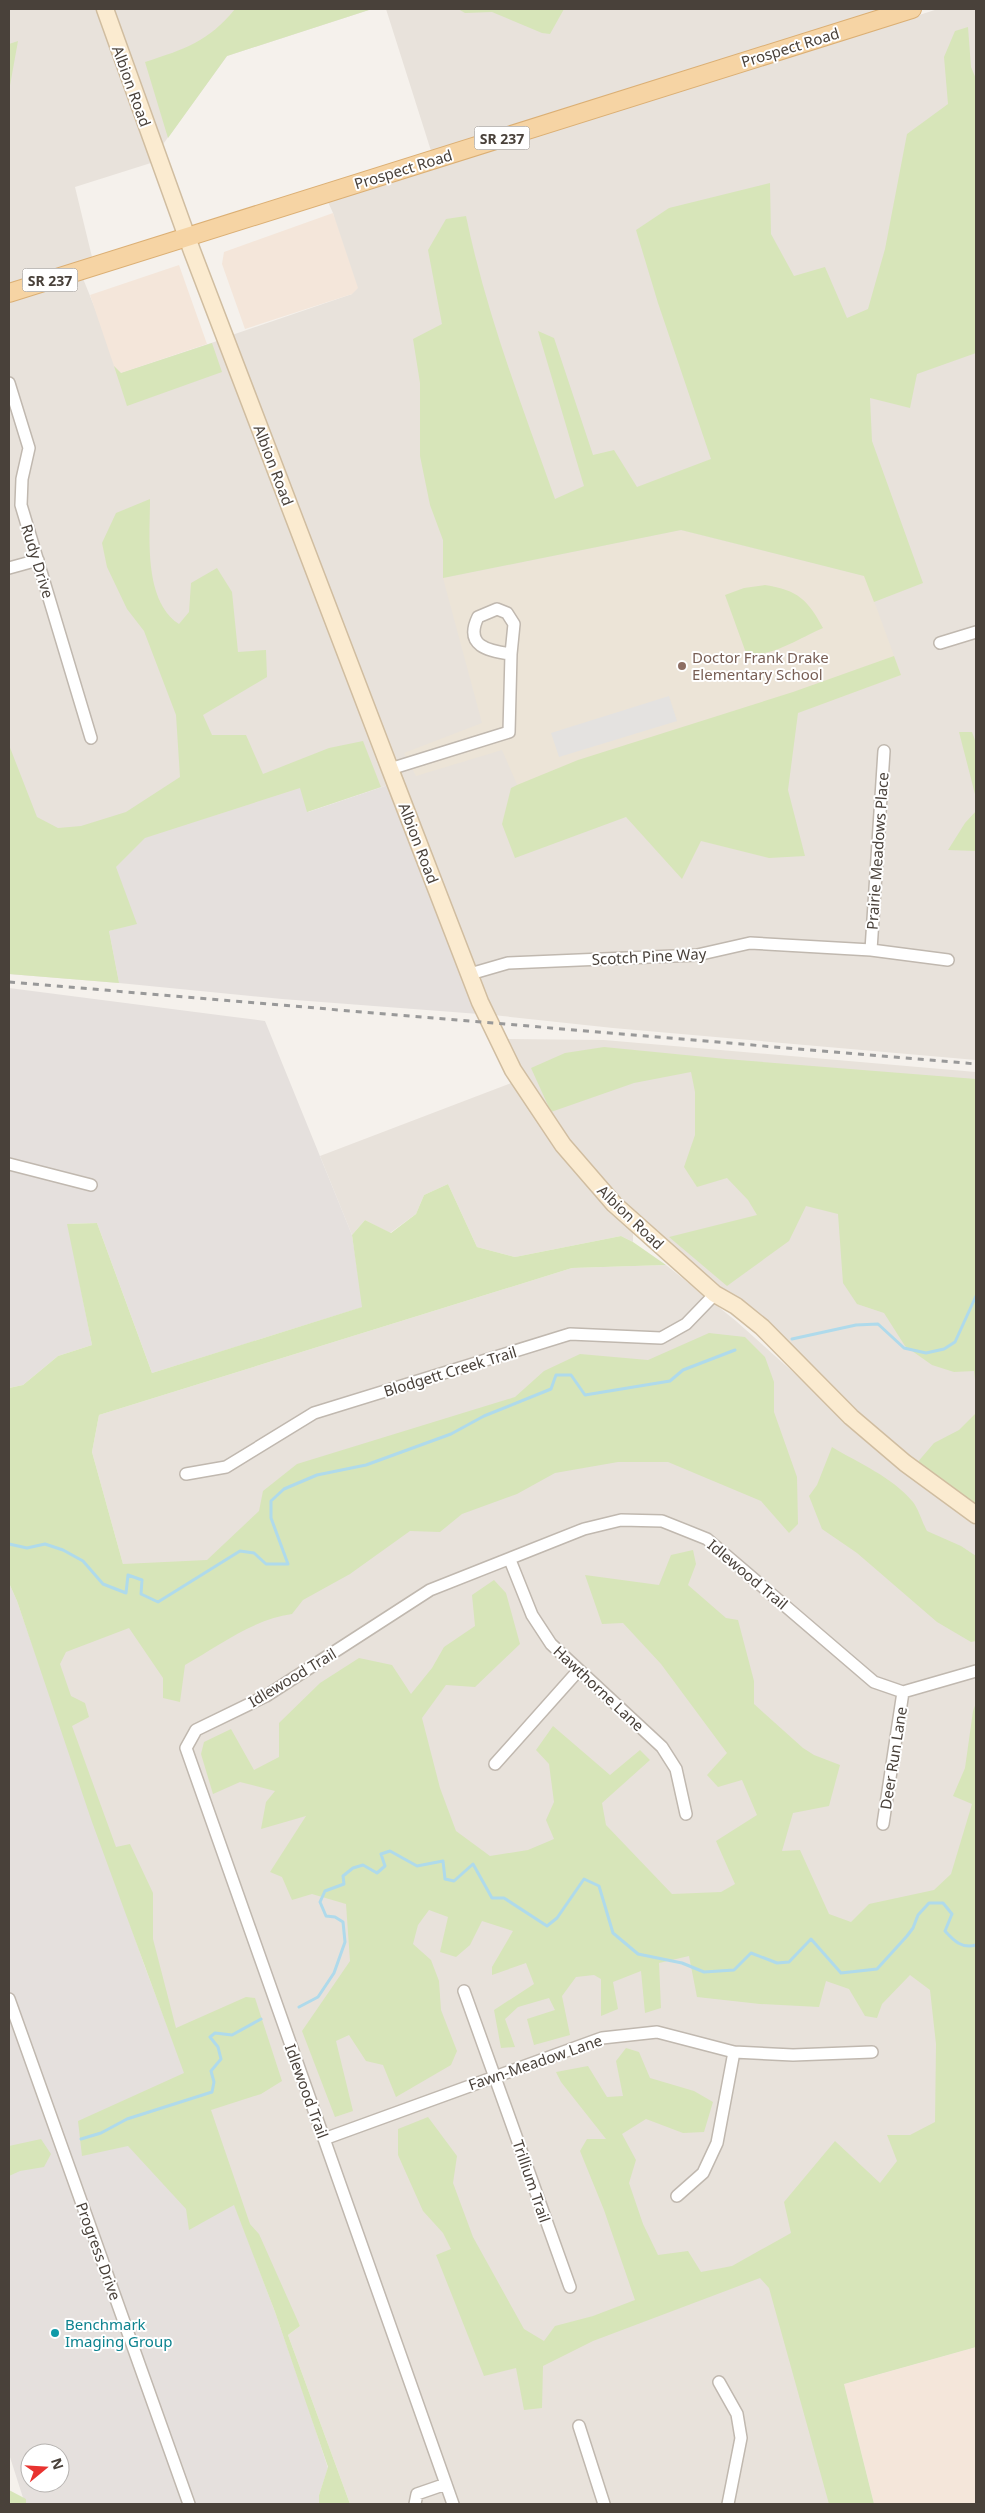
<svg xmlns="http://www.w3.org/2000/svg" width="985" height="2513" viewBox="0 0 985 2513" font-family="'Noto Sans',sans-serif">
<rect width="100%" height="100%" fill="#f5f1ec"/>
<path fill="#e8e2db" d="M 9,9 L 99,9 L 154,162 L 75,187 L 92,257 L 9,284 Z
M 113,9 L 372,9 L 227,56 L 161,147 Z
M 386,9 L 892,9 L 432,154 Z
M 938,9 L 976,9 L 976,1060 L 613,1028 L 493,1015 L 232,335 L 352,294 L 333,213 L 328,202 Z
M 82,276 L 121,373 L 220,340 L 391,784 L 307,812 L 109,931 L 119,983 L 9,974 L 9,299 Z
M 505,1039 L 604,1040 L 976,1072 L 976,1512 L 914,1466 L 747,1309 L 621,1206 L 551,1119 Z
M 514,1082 L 633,1230 L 633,1242 L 621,1236 L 515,1257 L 477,1247 L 448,1184 L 424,1195 L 416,1214 L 390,1233 L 365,1220 L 352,1235 L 320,1156 Z
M 666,1265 L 736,1321 L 872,1443 L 953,1503 L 976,1525 L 976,2347 L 844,2384 L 874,2504 L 350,2504 L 288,2335 L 300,2326 L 243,2226 L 38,1663 L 123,1564 L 92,1452 L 99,1415 L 572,1268 Z"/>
<path fill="#f4e6da" d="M 333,213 L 358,288 L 352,294 L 245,329 L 222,264 L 224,252 Z
M 179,265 L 207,344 L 121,373 L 114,366 L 90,295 Z
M 976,2347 L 976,2504 L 874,2504 L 844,2384 Z"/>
<path fill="#e5e0dd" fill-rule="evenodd" d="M 391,784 L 479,1014 L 282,999 L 119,983 L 109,931 L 136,923 L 116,867 L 145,838 L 301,788 L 308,812 Z
M 9,988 L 265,1021 L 352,1235 L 363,1307 L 152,1373 L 97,1223 L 68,1224 L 92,1345 L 58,1356 L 23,1385 L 9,1388 Z
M 9,1583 L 17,1601 L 145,1967 L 275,2312 L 307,2404 L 328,2468 L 319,2495 L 319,2504 L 25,2504 L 9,2454 ZM 30,2453 L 60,2453 L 60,2483 L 30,2483 Z"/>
<path fill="#ece4d7" d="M 681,530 L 865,576 L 901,675 L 529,812 L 502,750 L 416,776 L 404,753 L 482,723 L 443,578 Z"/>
<path fill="#d7e5b9" d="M 235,9 L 372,9 L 227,56 L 168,138 L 145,62 C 185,49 208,42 235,9 Z
M 458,9 L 564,9 L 550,34 L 542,33 L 492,12 L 465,13 Z
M 968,27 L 971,67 L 976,79 L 976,353 L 917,374 L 910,408 L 870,398 L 872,441 L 923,583 L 874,602 L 864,576 L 681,530 L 443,578 L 443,540 L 430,505 L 420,456 L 420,383 L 413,339 L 442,324 L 428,250 L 446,219 L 466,216 C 486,313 522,406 555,499 L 584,486 L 538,331 L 554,338 L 593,455 L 614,450 L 637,487 L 711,459 L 658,303 L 636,230 L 669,208 L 770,183 L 771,234 L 794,276 L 825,267 L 847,318 L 868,309 L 885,249 L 907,134 L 948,104 L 944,57 L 955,31 Z
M 18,41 L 9,91 L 9,44 Z
M 212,343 L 222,372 L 127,406 L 114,366 L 121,373 Z
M 150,499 C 150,537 143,600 179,624 L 189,612 L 191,583 L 217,568 L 232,592 L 238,652 L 266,650 L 267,677 L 203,715 L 212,735 L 246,735 L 263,774 L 329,748 L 363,741 L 381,787 L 307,812 L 300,788 L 145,838 L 116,867 L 137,924 L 109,931 L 119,983 L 9,974 L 9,745 L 37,817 L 58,828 L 81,826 L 126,812 L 180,777 L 176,715 L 144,631 L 127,609 L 107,567 L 102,543 L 116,513 Z
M 765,585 C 798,590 808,600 823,628 C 801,637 770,659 746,653 L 725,595 L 744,588 Z
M 894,656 L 901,675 L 798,713 L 788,790 L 805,856 L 769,858 L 701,841 L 682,879 L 626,817 L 515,858 L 502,824 L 511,788 L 517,785 L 578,760 L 793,692 Z
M 959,732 L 972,732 L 976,743 L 976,798 Z
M 976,811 L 976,851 L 948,850 L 965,823 Z
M 604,1047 L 726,1059 L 976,1079 L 976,1388 L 974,1371 L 954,1372 L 932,1365 L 905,1346 L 884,1313 L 857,1304 L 843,1283 L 838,1214 L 806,1206 L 789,1241 L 727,1286 L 669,1237 L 757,1215 L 748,1200 L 727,1178 L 697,1187 L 684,1167 L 695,1135 L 695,1092 L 691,1072 L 634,1083 L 551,1112 L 531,1068 L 565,1053 Z
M 448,1184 L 477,1247 L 515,1257 L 621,1236 L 633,1242 L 666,1265 L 572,1268 L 99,1415 L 92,1452 L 123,1564 L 207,1560 L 259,1511 L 263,1491 L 297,1464 L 515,1397 L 544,1371 L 580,1354 L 648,1360 L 709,1333 L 745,1337 L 765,1357 L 774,1382 L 774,1412 L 797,1477 L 798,1524 L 789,1533 L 761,1501 L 668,1462 L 618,1462 L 555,1473 L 517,1494 L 462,1514 L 440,1532 L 410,1531 L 350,1574 L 303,1600 L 292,1614 C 254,1619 218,1646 185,1665 L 180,1702 L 163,1698 L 163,1678 L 129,1628 L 66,1652 L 60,1664 L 71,1696 L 85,1703 L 89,1717 L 72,1726 L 116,1847 L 130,1844 L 153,1893 L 153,1939 L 176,2028 L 246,1997 L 255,1998 L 282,2081 L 261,2094 L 211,2110 L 250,2224 L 259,2234 L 300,2326 L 288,2335 L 350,2504 L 319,2504 L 319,2495 L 328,2467 L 275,2312 L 234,2205 L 189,2230 L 186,2209 L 128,2146 L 82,2156 L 78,2121 L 184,2073 L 92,1822 L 17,1601 L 9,1583 L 9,1388 L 23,1385 L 58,1356 L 92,1345 L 67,1224 L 97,1223 L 152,1373 L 362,1307 L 352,1235 L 365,1220 L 391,1233 L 416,1214 L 424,1195 Z
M 976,1413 L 976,1510 L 916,1464 L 934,1443 L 959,1430 Z
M 832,1447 C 860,1464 891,1476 913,1502 C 919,1510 922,1522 927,1531 L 961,1546 L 976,1556 L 976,1641 L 971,1642 L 937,1622 L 857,1553 L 822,1529 L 809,1496 L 817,1485 Z
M 693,1550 L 696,1564 L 688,1585 L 726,1618 L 738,1620 L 754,1681 L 754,1704 L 803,1748 L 814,1755 L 840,1765 L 829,1806 L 793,1813 L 782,1851 L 800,1850 L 829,1914 L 851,1922 L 869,1904 L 934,1890 L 951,1874 L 972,1804 L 953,1796 L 965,1768 L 973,1711 L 976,1703 L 976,2347 L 844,2384 L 874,2504 L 829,2504 L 769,2288 L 760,2278 L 593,2341 L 543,2366 L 542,2408 L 524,2410 L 516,2368 L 484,2376 L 436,2255 L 451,2249 L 443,2233 L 423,2211 L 398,2155 L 398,2129 L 428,2117 L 457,2156 L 453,2183 L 473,2237 L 524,2329 L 544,2341 L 555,2326 L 593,2316 L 635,2300 L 604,2210 L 580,2151 L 587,2139 L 606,2139 L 561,2082 L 556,2072 L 588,2066 L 607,2097 L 623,2096 L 616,2061 L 626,2048 L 639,2052 L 650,2078 L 694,2091 L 713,2102 L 704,2132 L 683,2133 L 646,2119 L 622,2134 L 636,2160 L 629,2183 L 643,2224 L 658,2255 L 688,2251 L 701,2272 L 732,2266 L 791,2233 L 784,2202 L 835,2141 L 880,2183 L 897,2161 L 887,2135 L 910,2135 L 935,2122 L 936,2044 L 930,1990 L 910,1975 L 882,2004 L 877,2018 L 865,2016 L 849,1989 L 826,1981 L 819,2007 L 760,2004 L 697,1997 L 689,1956 L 659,1963 L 661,2008 L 645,2013 L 641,1971 L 613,1982 L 618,2009 L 601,2016 L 601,1979 L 594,1975 L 576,1977 L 562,1996 L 570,2035 L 534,2045 L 527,2019 L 555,2010 L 549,1998 L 518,2007 L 505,2019 L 515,2047 L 501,2048 L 494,2010 L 534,1984 L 526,1963 L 492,1975 L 492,1967 L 513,1931 L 482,1921 L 470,1945 L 456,1957 L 440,1952 L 448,1917 L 429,1910 L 418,1925 L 413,1944 L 431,1960 L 439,1981 L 441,2010 L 457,2051 L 451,2065 L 396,2097 L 383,2065 L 366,2061 L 349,2035 L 336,2041 L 353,2111 L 335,2117 L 302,2031 L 350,1961 L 346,1904 L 312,1894 L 292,1900 L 282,1877 L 270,1872 L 306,1816 L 261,1829 L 266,1802 L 275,1791 L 240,1782 L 213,1794 L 201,1754 L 204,1742 L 231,1729 L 254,1770 L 279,1757 L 279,1723 L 320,1683 L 359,1658 L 392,1665 L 411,1694 L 432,1668 L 444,1647 L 475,1626 L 472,1595 L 494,1580 L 506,1593 L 520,1644 L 475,1687 L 446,1685 L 422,1718 L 440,1788 L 456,1831 L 490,1856 L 528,1850 L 554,1839 L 546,1820 L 554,1802 L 549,1764 L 536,1750 L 553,1726 L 610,1775 L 640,1750 L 650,1760 L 602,1803 L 606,1825 L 672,1894 L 721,1892 L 735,1884 L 716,1841 L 757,1815 L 742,1780 L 718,1787 L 707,1775 L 727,1753 L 661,1664 L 623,1623 L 602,1624 L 585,1575 L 659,1585 L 671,1555 Z
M 41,2139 L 51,2154 L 44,2167 L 20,2171 L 9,2176 L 9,2146 Z
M 9,2490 L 26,2499 L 26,2504 L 9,2504 Z"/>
<path fill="#e4e2e0" d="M 669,696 L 677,721 L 559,757 L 551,733 Z"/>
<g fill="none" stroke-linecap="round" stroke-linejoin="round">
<path stroke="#afdaeb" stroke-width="3" d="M 792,1339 L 856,1325 L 878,1324 L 904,1348 L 926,1353 L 944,1349 L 955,1342 L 976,1296
M 9,1544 L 27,1548 L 45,1544 L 63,1550 L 83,1561 L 103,1584 L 126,1593 L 128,1575 L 142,1580 L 141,1594 L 158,1602 L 240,1551 L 254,1553 L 266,1564 L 288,1564 L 271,1518 L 271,1501 L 284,1489 L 317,1475 L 366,1465 L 451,1434 L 484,1416 L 551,1389 L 556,1375 L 571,1375 L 585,1395 L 670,1381 L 683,1370 L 735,1350
M 299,2007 L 318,1997 L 334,1973 L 345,1942 L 343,1922 L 335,1917 L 326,1916 L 320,1902 L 325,1891 L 344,1884 L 343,1876 L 353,1868 L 363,1865 L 377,1873 L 385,1866 L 381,1854 L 390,1851 L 417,1866 L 443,1861 L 445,1879 L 454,1881 L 473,1864 L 492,1898 L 504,1898 L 547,1926 L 557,1918 L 584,1879 L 599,1886 L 613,1933 L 638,1954 L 682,1963 L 704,1972 L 734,1970 L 751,1953 L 777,1963 L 789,1962 L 811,1939 L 841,1973 L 877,1969 L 907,1936 L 913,1928 L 918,1915 L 929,1903 L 943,1903 L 952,1914 L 945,1931 C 954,1941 962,1949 976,1945
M 81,2139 L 101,2133 L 127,2119 L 212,2092 L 214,2082 L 211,2071 L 221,2059 L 218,2047 L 210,2037 L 215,2033 L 232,2035 L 261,2019"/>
<g stroke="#c0b8af" stroke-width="14">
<path id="street" d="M 9,383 L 29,448 L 22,479 L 21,505 L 91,738
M 9,568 L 38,560
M 940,643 L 976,632
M 390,769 L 509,732 L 511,654 L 514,624 L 507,613 L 497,609 L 478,617 C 464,646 488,651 511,654
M 871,950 L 884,751
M 470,974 L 508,963 L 697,955 L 750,943 L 871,950 L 948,960
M 9,1164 L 91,1185
M 186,1474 L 226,1467 L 314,1413 L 570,1334 L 661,1338 L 686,1324 L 715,1294
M 510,1560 L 532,1615 L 551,1644 L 662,1747 L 676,1769 L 686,1814
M 495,1764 L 578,1671
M 883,1824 L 903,1692
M 464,1991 L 570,2287
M 9,1999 L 189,2504
M 324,2139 L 602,2038 L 657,2032 L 734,2052 L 793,2055 L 872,2052
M 677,2196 L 703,2173 L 717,2143 L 734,2052
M 719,2382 L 737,2414 L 741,2438 L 728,2504
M 579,2426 L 604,2504
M 415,2504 L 417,2494 L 446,2484
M 453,2504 L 186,1748 L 196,1730 L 266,1696 L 430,1590 L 584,1529 L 621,1520 L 662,1521 L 707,1539 L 874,1682 L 903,1692 L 976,1671"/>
</g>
<g stroke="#d0bda0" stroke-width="19">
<path id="secondary" d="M 105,9 L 192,251 L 390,769 L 480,1002 L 513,1070 L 563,1145 L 614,1204 L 715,1294 L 736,1306 L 762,1327 L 851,1417 L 905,1463 L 976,1515"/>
</g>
<g stroke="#dbaf74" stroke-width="20">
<path id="primary" d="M 9,293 L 912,9"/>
</g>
<use href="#street" stroke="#fff" stroke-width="11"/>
<use href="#secondary" stroke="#fbebd0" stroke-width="16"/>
<use href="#primary" stroke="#f6d4a4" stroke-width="18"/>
<path stroke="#999" stroke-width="3" stroke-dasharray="6 6" stroke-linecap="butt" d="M 9,982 L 976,1064"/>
</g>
<circle fill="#8d6e63" stroke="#fff" stroke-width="2" cx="682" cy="666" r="5"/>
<circle fill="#0f9aa8" stroke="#fff" stroke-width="2" cx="55" cy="2333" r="5"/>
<g text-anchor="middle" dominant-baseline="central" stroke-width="4" stroke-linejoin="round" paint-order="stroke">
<g fill="#fff" stroke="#807a75" stroke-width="1">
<rect x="474.5" y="126.5" width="55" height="23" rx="4"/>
<rect x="22.5" y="268.5" width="55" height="23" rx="4"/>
</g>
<g font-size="14" font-weight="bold" fill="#49413a">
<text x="502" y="138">SR 237</text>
<text x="50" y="280">SR 237</text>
</g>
<g font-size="15" fill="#49413a" stroke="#fff">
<text transform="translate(790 47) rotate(-17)">Prospect Road</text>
<text transform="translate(132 86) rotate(70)">Albion Road</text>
<text transform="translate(403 169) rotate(-17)">Prospect Road</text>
<text transform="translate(274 465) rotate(69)">Albion Road</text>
<text transform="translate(38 561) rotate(73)">Rudy Drive</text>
<text transform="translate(419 843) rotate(69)">Albion Road</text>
<text transform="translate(877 851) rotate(-86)">Prairie Meadows Place</text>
<text transform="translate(649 956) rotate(-3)">Scotch Pine Way</text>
<text transform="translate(631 1217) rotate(44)">Albion Road</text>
<text transform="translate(450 1371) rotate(-17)">Blodgett Creek Trail</text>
<text transform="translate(748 1574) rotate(40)">Idlewood Trail</text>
<text transform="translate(292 1677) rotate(-31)">Idlewood Trail</text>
<text transform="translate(599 1688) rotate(43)">Hawthorne Lane</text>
<text transform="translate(893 1758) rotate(-81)">Deer Run Lane</text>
<text transform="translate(535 2062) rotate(-19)">Fawn-Meadow Lane</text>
<text transform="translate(307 2091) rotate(70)">Idlewood Trail</text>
<text transform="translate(532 2181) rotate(71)">Trillium Trail</text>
<text transform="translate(99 2251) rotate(70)">Progress Drive</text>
</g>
<g font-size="15" fill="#785e54" stroke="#fff" text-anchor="start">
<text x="692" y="657">Doctor Frank Drake<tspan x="692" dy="17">Elementary School</tspan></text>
</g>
<g font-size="15" fill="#0d838f" stroke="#fff" text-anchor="start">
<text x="65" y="2324">Benchmark<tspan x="65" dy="17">Imaging Group</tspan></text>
</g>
</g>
<rect width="985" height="2513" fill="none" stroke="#49413a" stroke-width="20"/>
<g transform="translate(45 2468) rotate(72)"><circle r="24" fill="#ffffff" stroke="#b6b3b0"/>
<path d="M0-4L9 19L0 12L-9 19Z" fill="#e83330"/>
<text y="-8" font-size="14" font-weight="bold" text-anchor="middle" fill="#49413a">N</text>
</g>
</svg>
